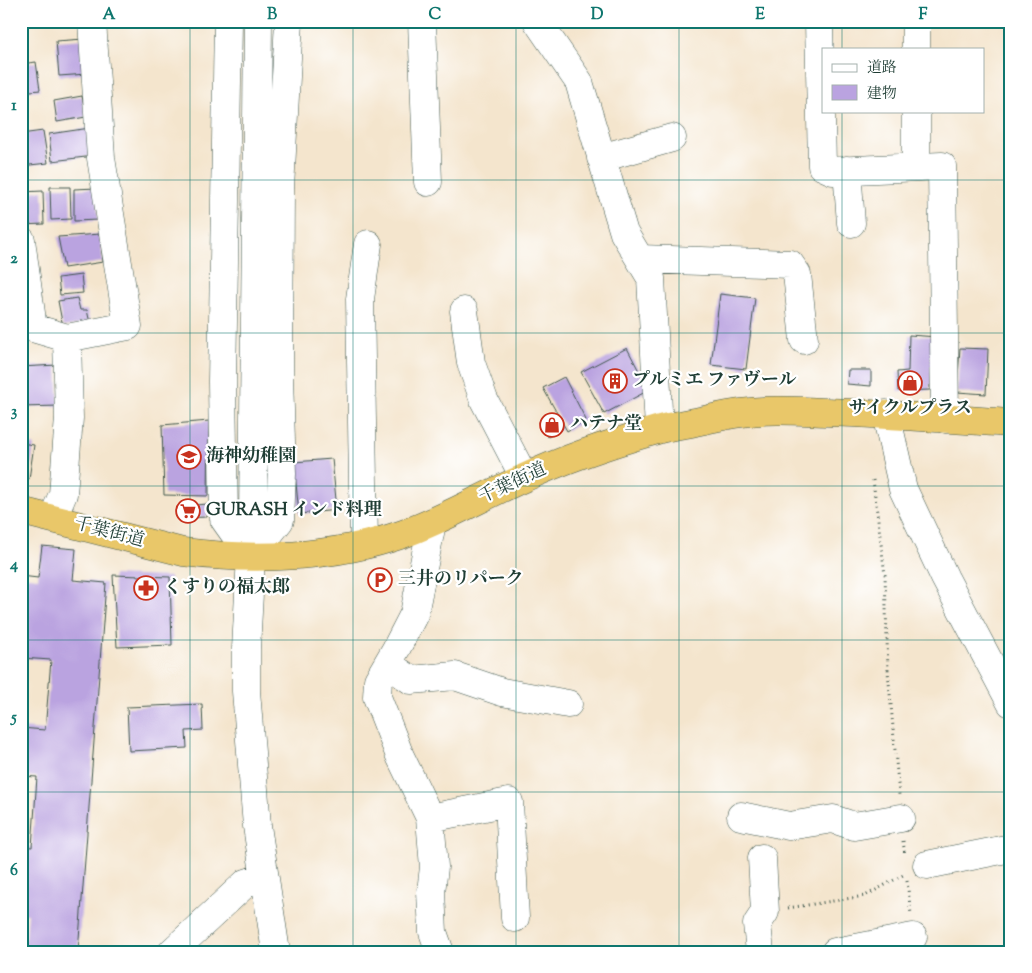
<svg xmlns="http://www.w3.org/2000/svg" width="1032" height="973" viewBox="0 0 1032 973" font-family="'Sorts Mill Goudy','Noto Serif JP',serif">
<rect width="100%" height="100%" fill="#fff"/>
<filter id="ink" filterUnits="userSpaceOnUse"><feTurbulence type="fractalNoise" baseFrequency=".02" numOctaves="2"/><feDisplacementMap in="SourceGraphic" scale="10" xChannelSelector="R" yChannelSelector="G"/><feConvolveMatrix kernelMatrix="1 2 1 2 8 2 1 2 1" color-interpolation-filters="sRGB"/></filter>
<filter id="wash" filterUnits="userSpaceOnUse"><feTurbulence type="fractalNoise" baseFrequency=".0096" numOctaves="4" result="noise"/><feDisplacementMap in="SourceGraphic" scale="20" xChannelSelector="R" yChannelSelector="G"/><feGaussianBlur stdDeviation="1.12" result="paint"/><feColorMatrix in="noise" values="0 0 0 0 0 0 0 0 0 0 0 0 0 0 0 0 0 1.4 0 .05"/><feComposite in="paint" operator="in"/></filter>
<g filter="url(#wash)">
<rect width="100%" height="100%" fill="#f4e5cd"/>
<g id="blocks">
<path fill="#baa3e0" d="M 84,39 L 87,74 L 59,76 L 56,41 Z
M 36,62 L 40,90 L 21,92 L 21,64 Z
M 82,96 L 86,117 L 57,122 L 54,101 Z
M 90,128 L 94,156 L 52,161 L 49,134 Z
M 43,131 L 48,163 L 21,166 L 21,134 Z
M 50,187 L 70,187 L 71,219 L 51,220 Z
M 97,188 L 98,220 L 74,221 L 74,189 Z
M 43,191 L 44,224 L 21,225 L 21,192 Z
M 100,234 L 103,262 L 64,268 L 58,237 Z
M 81,275 L 83,293 L 60,295 L 58,278 Z
M 720,294 L 755,298 L 746,369 L 711,365 Z
M 77,298 L 80,310 L 87,310 L 90,323 L 63,327 L 58,301 Z
M 909,335 L 938,337 L 935,383 L 930,385 L 930,390 L 898,391 L 897,372 L 908,371 Z
M 627,348 L 649,390 L 604,414 L 581,372 Z
M 960,348 L 988,349 L 986,394 L 957,392 Z
M 57,365 L 59,406 L 21,407 L 21,367 Z
M 848,370 L 871,370 L 871,386 L 847,384 Z
M 564,377 L 586,420 L 567,431 L 543,388 Z
M 554,414 L 562,429 L 548,437 L 539,422 Z
M 209,421 L 208,496 L 164,495 L 162,425 Z
M 21,443 L 34,445 L 29,479 L 21,478 Z
M 332,459 L 337,510 L 299,514 L 294,462 Z
M 208,504 L 207,517 L 181,518 L 181,506 Z
M 42,546 L 76,549 L 73,580 L 106,583 L 78,952 L 21,952 L 21,939 L 26,939 L 28,914 L 21,914 L 21,846 L 32,847 L 37,777 L 21,776 L 21,728 L 45,730 L 51,660 L 21,658 L 21,576 L 38,578 Z
M 113,575 L 170,577 L 172,645 L 117,647 Z
M 202,704 L 203,730 L 186,731 L 187,748 L 129,751 L 127,707 Z"/>
</g>
</g>
<g filter="url(#ink)">
<use href="#blocks" fill-opacity="0" stroke="#3f564b" stroke-width="1"/>
<g fill="none" stroke-linecap="round" stroke-linejoin="round">
<g stroke="#3f564b" stroke-width="29">
<path id="minor" d="M 228,21 L 222,382 L 224,519 L 251,557
M 258,21 L 253,519 L 246,649 L 246,691 L 257,826 L 276,952
M 422,21 L 428,182
M 537,21 L 579,82 L 624,233 L 651,278 L 659,429
M 819,21 L 822,166 L 833,171 L 942,166 L 945,419
M 916,21 L 916,49
M 916,111 L 916,167
M 601,158 L 672,138
M 847,170 L 851,223
M 21,240 L 33,328 L 67,338
M 640,259 L 790,264 L 797,274 L 804,340
M 464,311 L 471,363 L 484,400 L 524,477
M 886,414 L 903,489 L 945,578 L 1011,703
M 53,518 L 63,494 L 69,418 L 67,338 L 128,326 L 101,158 L 92,21
M 432,523 L 414,614 L 396,649 L 378,680 L 377,697 L 400,756 L 430,818 L 434,867 L 431,892 L 433,932 L 440,952
M 364,544 L 360,299 L 368,244
M 251,557 L 280,520 L 282,474 L 279,377 L 280,188 L 289,21
M 388,664 L 411,680 L 455,676 L 502,692 L 568,704
M 741,816 L 789,826 L 833,819 L 854,826 L 901,818
M 430,818 L 509,802 L 515,918
M 927,865 L 1011,848
M 172,952 L 246,883 L 264,877
M 760,952 L 757,924 L 765,912 L 762,858
M 835,952 L 913,937"/>
</g>
<g stroke="#3f564b" stroke-width="29">
<path id="highway" d="M 21,511 L 183,552 C 255,561 334,558 403,534 C 445,519 483,496 524,478 C 566,458 612,443 657,430 C 669,426 682,425 695,422 C 710,419 725,415 741,413 C 769,409 798,411 827,412 C 888,414 949,419 1011,423"/>
</g>
<path stroke="#3f564b" stroke-width="3" stroke-dasharray="1 4" stroke-linecap="butt" d="M 873,480 L 885,575 L 888,671 L 899,795
M 903,841 L 905,855
M 907,881 L 911,914
M 788,908 L 865,896 L 905,874"/>
<use href="#minor" stroke="#fff" stroke-width="28"/>
<use href="#highway" stroke="#e9c769" stroke-width="28"/>
</g>
</g>
<path fill="none" stroke="#0f766e" stroke-width="1" stroke-opacity="0.55" d="M 190,21 L 190,952M 353,21 L 353,952M 516,21 L 516,952M 679,21 L 679,952M 842,21 L 842,49M 842,111 L 842,952M 21,180 L 1011,180M 21,333 L 1011,333M 21,486 L 1011,486M 21,640 L 1011,640M 21,792 L 1011,792"/>
<defs>
<g id="building-ring" transform="scale(1.25)"><circle r="9.5" fill="#fff" stroke="#c8321e" stroke-width="1.5"/><path d="M-4-6H4V6H1V3H-1V6H-4ZM-2.5-4.3h1.7v1.8h-1.7ZM.8-4.3h1.7v1.8H.8ZM-2.5-1h1.7V.8h-1.7ZM.8-1h1.7V.8H.8Z" fill="#c8321e"/></g>
<g id="shop-ring" transform="scale(1.25)"><circle r="9.5" fill="#fff" stroke="#c8321e" stroke-width="1.5"/><path d="M-5-2.5h2.3a2.7 3.5 0 0 1 5.4 0H5L5.5 6h-11ZM-1.5-2.5h3a1.5 2.3 0 0 0-3 0Z" fill="#c8321e"/></g>
<g id="school-ring" transform="scale(1.25)"><circle r="9.5" fill="#fff" stroke="#c8321e" stroke-width="1.5"/><path d="M0-5L7-2L0 1L-7-2ZM-4 1L0 2.5L4 1V4Q0 6-4 4Z" fill="#c8321e"/></g>
<g id="supermarket-ring" transform="scale(1.25)"><circle r="9.5" fill="#fff" stroke="#c8321e" stroke-width="1.5"/><path d="M-6-5.5h2.5l.6 2H6L4.5 2H-2.5L-4.4-4H-6ZM-1.5 3.2a1.3 1.3 0 1 0 .1 0ZM3 3.2a1.3 1.3 0 1 0 .1 0Z" fill="#c8321e"/></g>
<g id="parking-ring" transform="scale(1.25)"><circle r="9.5" fill="#fff" stroke="#c8321e" stroke-width="1.5"/><path d="M-3.5-5.5H1a3.5 3.5 0 0 1 0 7H-1V5.5H-3.5ZM-1-3.4V-.6H.8a1.4 1.4 0 0 0 0-2.8Z" fill="#c8321e"/></g>
<g id="pharmacy-ring" transform="scale(1.25)"><circle r="9.5" fill="#fff" stroke="#c8321e" stroke-width="1.5"/><path d="M-2-6h4v4h4v4h-4v4h-4v-4h-4v-4h4Z" fill="#c8321e"/></g>
</defs>
<g fill-rule="evenodd">
<use href="#building-ring" x="615" y="381"/>
<use href="#shop-ring" x="910" y="383"/>
<use href="#shop-ring" x="552" y="425"/>
<use href="#school-ring" x="189" y="457"/>
<use href="#supermarket-ring" x="188" y="511"/>
<use href="#parking-ring" x="380" y="580"/>
<use href="#pharmacy-ring" x="146" y="588"/>
</g>
<g text-anchor="middle" dominant-baseline="central" stroke-width="4.5" stroke-linejoin="round" paint-order="stroke">
<g font-size="18" font-weight="bold" fill="#1f3d34" stroke="#fff" text-anchor="start">
<text x="632" y="381">プルミエ ファヴール</text>
<text x="910" y="409" text-anchor="middle">サイクルプラス</text>
<text x="570" y="425">ハテナ堂</text>
<text x="206" y="457">海神幼稚園</text>
<text x="206" y="511">GURASH インド料理</text>
<text x="398" y="580">三井のリパーク</text>
<text x="164" y="588">くすりの福太郎</text>
</g>
<g font-size="18" fill="#1f3d34" stroke="#fff">
<text transform="translate(513 484) rotate(-25)">千葉街道</text>
<text transform="translate(109 533) rotate(15)">千葉街道</text>
</g>
</g>
<rect width="1032" height="973" fill="none" stroke="#fff" stroke-width="55"/>
<rect x="822" y="48" width="162" height="65" fill="#ffffff" stroke="#a5b1ae"/>
<rect x="832" y="64" width="25" height="8" fill="#ffffff" stroke="#a5b1ae"/>
<text x="867" y="72" font-size="15" fill="#1f3d34">道路</text>
<rect x="832" y="85" width="25" height="15" fill="#baa3e0" stroke="#a5b1ae"/>
<text x="867" y="98" font-size="15" fill="#1f3d34">建物</text>
<rect x="28" y="28" width="976" height="918" fill="none" stroke="#0f766e" stroke-width="2"/>
<g font-size="16" text-anchor="middle" font-weight="bold" fill="#0f766e">
<text x="109" y="19">A</text>
<text x="272" y="19">B</text>
<text x="435" y="19">C</text>
<text x="597" y="19">D</text>
<text x="760" y="19">E</text>
<text x="923" y="19">F</text>
<text x="14" y="110">1</text>
<text x="14" y="263">2</text>
<text x="14" y="416">3</text>
<text x="14" y="569">4</text>
<text x="14" y="722">5</text>
<text x="14" y="875">6</text>
</g>
</svg>
